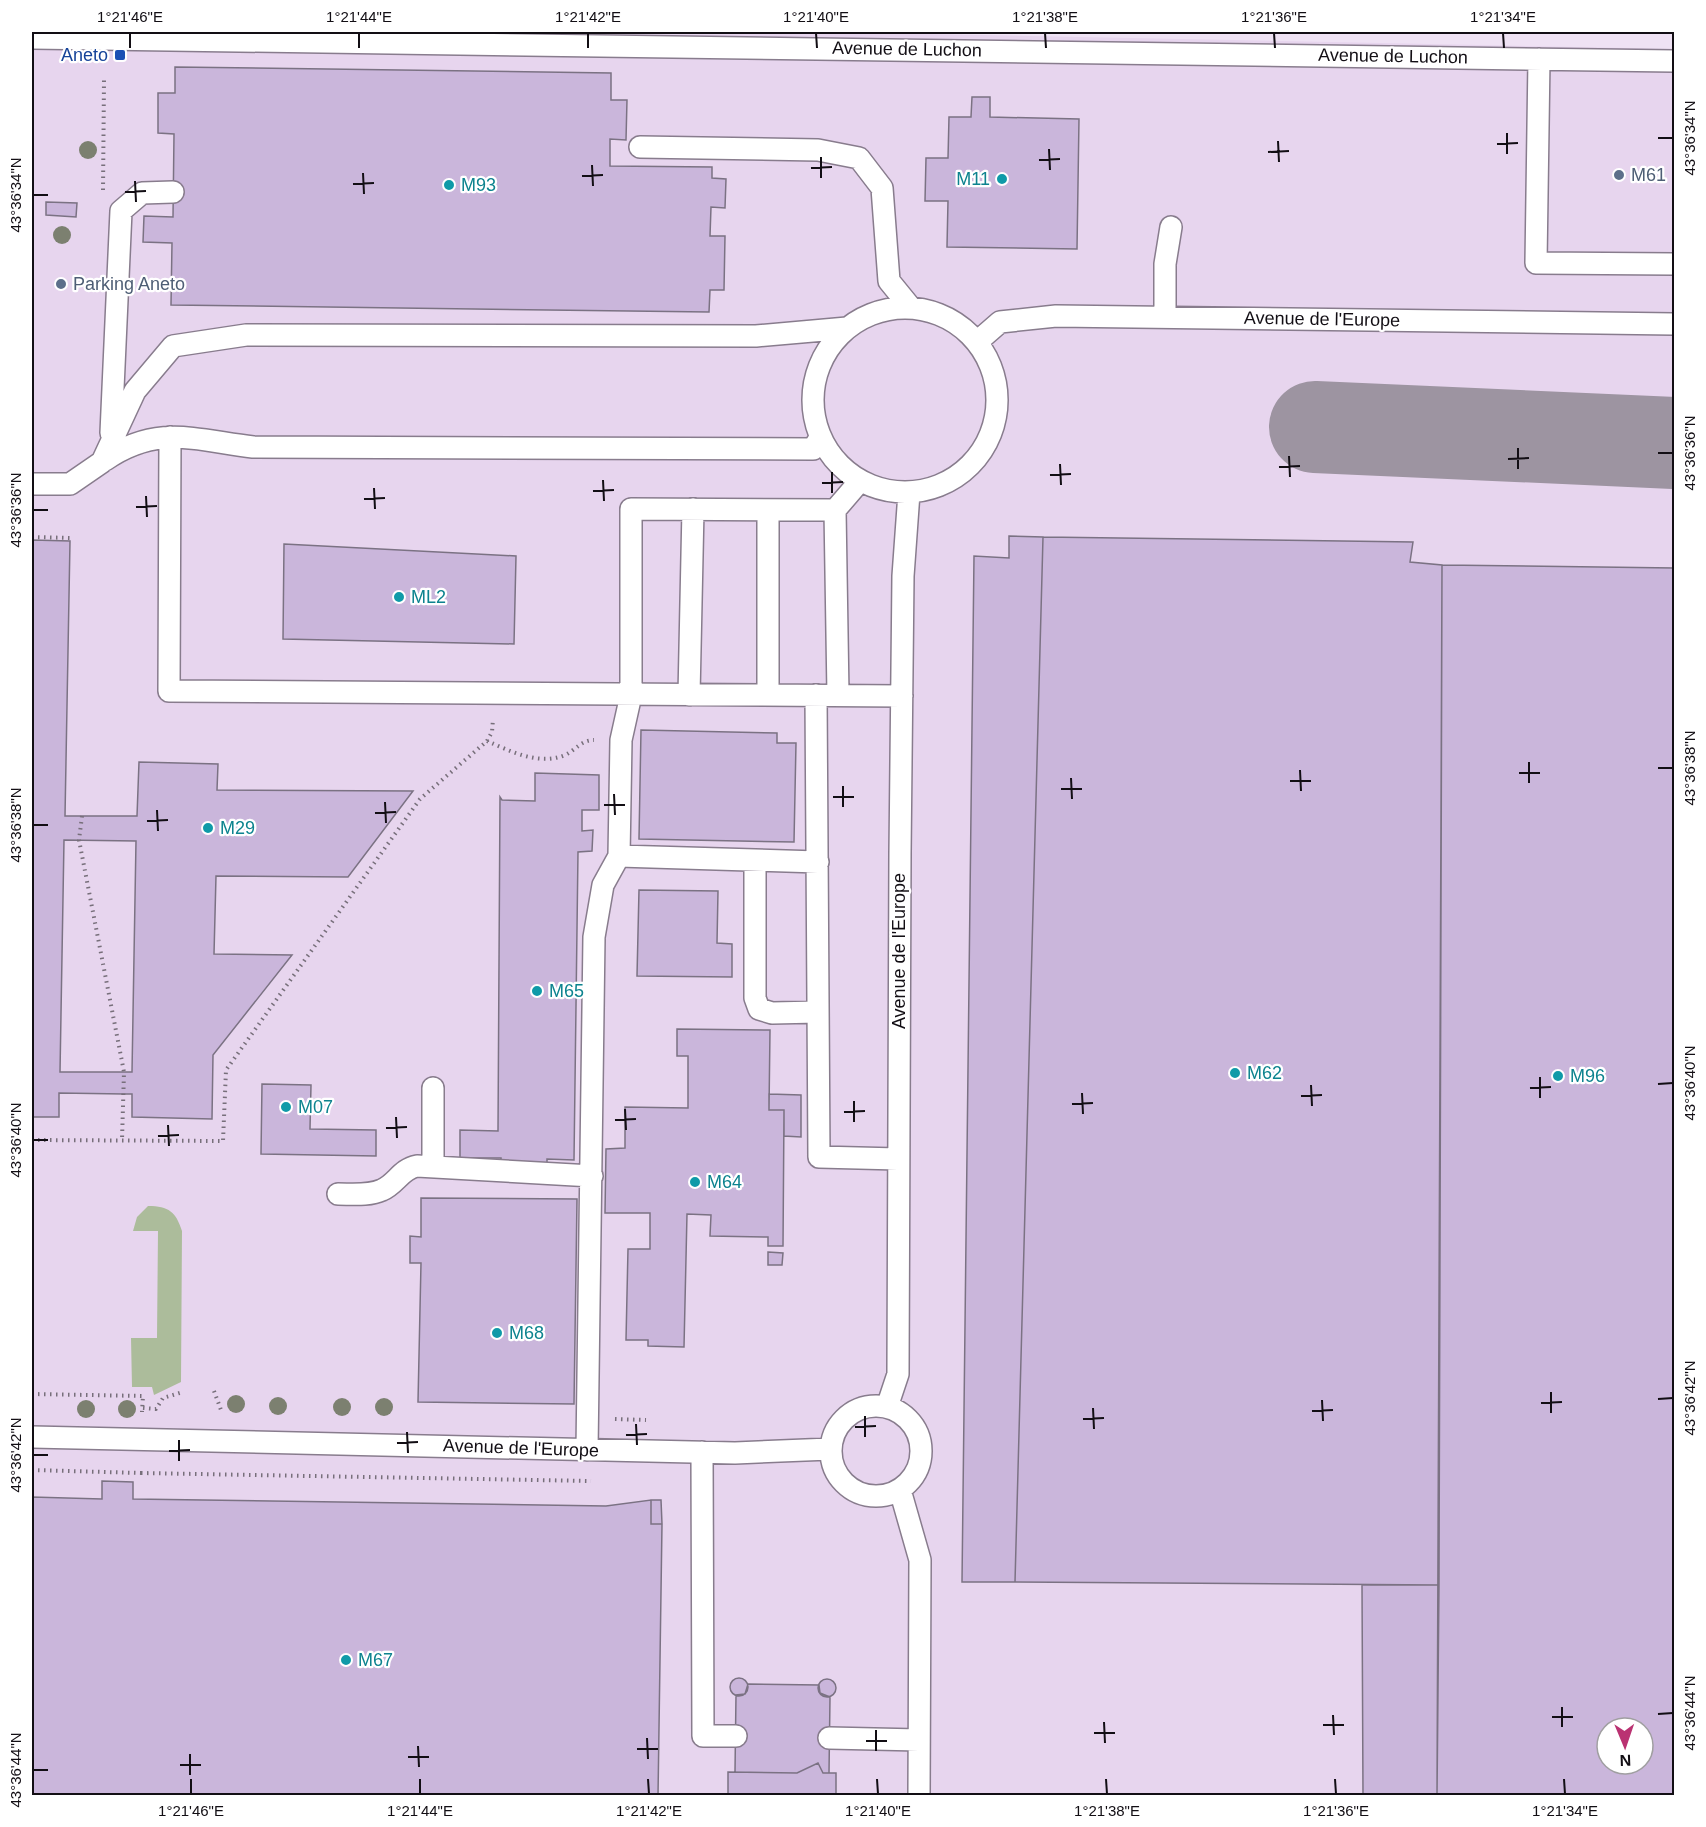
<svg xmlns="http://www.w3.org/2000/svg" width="1706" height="1827" viewBox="0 0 1706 1827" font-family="Arial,sans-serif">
<rect width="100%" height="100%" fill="#efe2f4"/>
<path fill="#e7d5ee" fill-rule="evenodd" d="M 32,32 L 834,32 L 1674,49 L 1674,1795 L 32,1796 ZM 1607,1728 L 1643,1728 L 1643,1764 L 1607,1764 Z"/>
<path fill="#acbc9b" d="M 148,1206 C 169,1206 176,1212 182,1231 L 181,1382 L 154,1395 L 152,1387 L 132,1387 L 131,1338 L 157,1338 L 158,1231 L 133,1231 L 137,1217 Z"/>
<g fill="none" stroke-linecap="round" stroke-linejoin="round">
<path stroke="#9d94a1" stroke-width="92" d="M 1315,427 L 1674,443"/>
</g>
<path fill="#cab6db" stroke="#7b7283" stroke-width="1.5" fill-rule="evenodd" d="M 175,67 L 611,73 L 611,100 L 627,100 L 626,140 L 610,139 L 610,166 L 712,167 L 712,178 L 726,179 L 725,208 L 711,207 L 710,236 L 725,236 L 724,290 L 710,290 L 709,312 L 171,305 L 172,243 L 143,242 L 144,216 L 173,217 L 174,134 L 158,133 L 158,93 L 175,93 Z
M 972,97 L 990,97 L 990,117 L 1079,119 L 1077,249 L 947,247 L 948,201 L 925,201 L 926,158 L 948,158 L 949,117 L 971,117 Z
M 46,202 L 77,203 L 76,217 L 46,215 Z
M 1009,536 L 1043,537 L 1015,1582 L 962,1582 L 974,556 L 1009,558 Z
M 1043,537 L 1413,542 L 1410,562 L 1442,565 L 1439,1585 L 1015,1582 Z
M 32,540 L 70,541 L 65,816 L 137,816 L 139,762 L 218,764 L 217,790 L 413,791 L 348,877 L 216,876 L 214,954 L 292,955 L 213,1055 L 212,1119 L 132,1117 L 132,1094 L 124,1094 L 59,1093 L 59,1117 L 32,1117 ZM 64,840 L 136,841 L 132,1072 L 60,1072 Z
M 284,544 L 516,556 L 514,644 L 283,639 Z
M 1442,565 L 1674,568 L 1674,1796 L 1437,1796 ZM 1607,1728 L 1643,1728 L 1643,1764 L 1607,1764 Z
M 641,730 L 777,733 L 777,743 L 796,743 L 794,842 L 639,839 Z
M 535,773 L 599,775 L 599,810 L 582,810 L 582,831 L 593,830 L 592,851 L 578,852 L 574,1160 L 547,1159 L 547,1168 L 501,1168 L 501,1158 L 460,1158 L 460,1130 L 498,1131 L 500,797 L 502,800 L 535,801 Z
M 639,890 L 718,891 L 717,943 L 732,944 L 732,977 L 637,976 Z
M 677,1029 L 770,1030 L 769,1110 L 784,1110 L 783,1246 L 768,1246 L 768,1237 L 710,1236 L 711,1215 L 687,1214 L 684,1347 L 648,1346 L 648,1340 L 626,1340 L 628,1249 L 650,1249 L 650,1213 L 605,1213 L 606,1149 L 625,1148 L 625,1107 L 688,1108 L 688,1056 L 677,1056 Z
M 262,1084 L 311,1085 L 310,1129 L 376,1130 L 376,1156 L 261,1154 Z
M 769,1094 L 801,1095 L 801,1137 L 784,1136 L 784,1110 L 769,1110 Z
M 421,1198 L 577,1199 L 574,1404 L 418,1402 L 421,1263 L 410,1263 L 410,1236 L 421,1237 Z
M 768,1252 L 783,1253 L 782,1265 L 768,1265 Z
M 102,1481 L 133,1482 L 133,1499 L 606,1506 L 651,1500 L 651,1524 L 662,1524 L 658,1796 L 32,1796 L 32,1497 L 102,1499 Z
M 651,1500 L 661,1500 L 662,1524 L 651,1524 Z
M 1362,1585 L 1439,1585 L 1437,1796 L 1363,1796 Z
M730 1687a9 9 0 1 1 18 0a9 9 0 1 1-18 0Z
M818 1688a9 9 0 1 1 18 0a9 9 0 1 1-18 0Z
M 748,1684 L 819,1685 L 820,1693 L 830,1697 L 829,1773 L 823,1773 L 818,1763 L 797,1773 L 735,1772 L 736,1695 L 745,1694 Z
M 818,1763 L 823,1773 L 836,1773 L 836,1794 L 728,1796 L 728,1772 L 797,1773 Z"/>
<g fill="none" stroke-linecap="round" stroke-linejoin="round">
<g stroke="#887c8d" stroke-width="24">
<path id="service" d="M 32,38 L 1674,61
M 1539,59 L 1536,263 L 1674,264
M 640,147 L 818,150 L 859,158 L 882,188 L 889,281 L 911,308
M813 400a92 92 0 1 1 184 0a92 92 0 1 1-184 0Z
M 1165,316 L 1165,264 L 1171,227
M 977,342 L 1000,322 L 1056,316 L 1674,324
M 111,433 L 121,211 L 142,193 L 173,192
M 170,437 L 169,691 L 902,696
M 105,460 C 157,424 195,440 253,447 L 813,449 L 820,438
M 32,484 L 70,484 L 102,462 L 135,391 L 173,346 L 246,335 L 756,336 L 847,328
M 835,510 L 838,695
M 689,695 L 693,509
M 768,695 L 768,510
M 816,695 L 819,1157 L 898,1159
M 619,856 L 818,862
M 755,861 L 755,998 L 759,1009 L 772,1013 L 818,1012
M 433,1166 L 433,1088
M 338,1194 C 352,1194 369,1196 382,1190 C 396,1184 401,1169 417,1166 L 592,1176
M831 1451a45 45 0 1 1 90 0a45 45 0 1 1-90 0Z
M 887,1407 L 898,1374 L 900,854 L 903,576 L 909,493
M 32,1437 L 735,1453 L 830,1449
M 587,1450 L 594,937 L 603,885 L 619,856 L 621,740 L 631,695 L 631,509 L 835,510 L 860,481
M 702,1452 L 703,1736 L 736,1736
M 900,1490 L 920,1560 L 919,1796
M 829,1738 L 919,1740"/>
</g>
<path stroke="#776f7a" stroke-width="4" stroke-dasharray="1.5 4.5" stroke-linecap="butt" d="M 103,190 L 104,80
M 32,537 L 71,538
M 487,741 L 492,732 L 493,719
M 82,816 L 79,840 L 124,1072 L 122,1140
M 32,1140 L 223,1141 L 226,1070 L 420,799 L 487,741 C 510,751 539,766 565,755 C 576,750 581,740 594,740
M 214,1391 L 221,1410 L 224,1410
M 32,1394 L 143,1396 L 142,1412
M 143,1408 L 156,1409 L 163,1398 L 183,1392
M 615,1419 L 646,1420
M 32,1470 L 141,1473
M 141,1473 L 591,1481"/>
<use href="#service" stroke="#fff" stroke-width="21"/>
</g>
<g fill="#7c8070">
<circle cx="88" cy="150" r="9"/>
<circle cx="62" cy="235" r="9"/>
<circle cx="236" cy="1404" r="9"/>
<circle cx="278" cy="1406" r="9"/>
<circle cx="342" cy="1407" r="9"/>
<circle cx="384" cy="1407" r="9"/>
<circle cx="86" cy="1409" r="9"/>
<circle cx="127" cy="1409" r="9"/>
</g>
<path fill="none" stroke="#120e14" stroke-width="2" d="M 130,33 L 130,48M 359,33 L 359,48M 588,33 L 588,48M 816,33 L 817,48M 1045,33 L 1046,48M 1274,33 L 1275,48M 1503,33 L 1504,48M 1507,133 L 1507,154M 1658,138 L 1673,138M 1278,141 L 1279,162M 1497,144 L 1518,143M 1049,149 L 1050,170M 1268,152 L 1289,151M 821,157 L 821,178M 1039,160 L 1060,159M 592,165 L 593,186M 811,168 L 832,167M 363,173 L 364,194M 582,176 L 603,175M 135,181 L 136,202M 353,184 L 374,183M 125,192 L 146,191M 33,195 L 48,195M 1518,448 L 1518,469M 1658,453 L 1673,453M 1289,456 L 1290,477M 1508,459 L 1529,458M 1060,464 L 1061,485M 1279,467 L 1300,466M 832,472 L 832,493M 1050,475 L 1071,474M 603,480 L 604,501M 822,483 L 843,482M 374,488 L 375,509M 593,491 L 614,490M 146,496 L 147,517M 364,499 L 385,498M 136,507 L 157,506M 33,510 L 48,510M 1529,762 L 1529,783M 1658,768 L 1673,768M 1300,770 L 1301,791M 1519,773 L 1540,773M 1071,778 L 1072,799M 1290,781 L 1311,781M 843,786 L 843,807M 1061,789 L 1082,789M 614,794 L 615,815M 833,797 L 854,797M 385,802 L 386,823M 604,805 L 625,805M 157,810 L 158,831M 375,813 L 396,812M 147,821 L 168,820M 33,825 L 48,825M 1540,1077 L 1540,1098M 1658,1084 L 1673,1083M 1311,1085 L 1312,1106M 1530,1088 L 1551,1087M 1082,1093 L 1083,1114M 1301,1096 L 1322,1095M 854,1101 L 854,1122M 1072,1104 L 1093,1103M 625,1109 L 626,1130M 844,1112 L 865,1111M 396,1117 L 397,1138M 615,1120 L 636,1119M 168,1125 L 169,1146M 386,1128 L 407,1127M 158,1136 L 179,1135M 33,1140 L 48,1140M 1551,1392 L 1551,1413M 1658,1399 L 1673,1398M 1322,1400 L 1323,1421M 1541,1403 L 1562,1402M 1093,1408 L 1094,1429M 1312,1411 L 1333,1410M 865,1416 L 865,1437M 1083,1419 L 1104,1418M 636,1424 L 637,1445M 855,1427 L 876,1426M 407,1432 L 408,1453M 626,1435 L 647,1434M 179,1440 L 179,1461M 397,1443 L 418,1442M 169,1451 L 190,1450M 33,1455 L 48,1455M 1562,1707 L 1562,1727M 1658,1714 L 1673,1713M 1333,1715 L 1334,1735M 1552,1717 L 1573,1717M 1104,1722 L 1105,1743M 1323,1725 L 1344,1725M 876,1730 L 876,1751M 1094,1733 L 1115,1733M 647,1738 L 648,1759M 866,1741 L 887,1741M 418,1746 L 419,1767M 637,1749 L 658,1749M 190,1754 L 190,1775M 408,1757 L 429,1757M 180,1765 L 201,1765M 33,1770 L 48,1770M 191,1779 L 191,1794M 420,1779 L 420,1794M 648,1779 L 649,1794M 877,1779 L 878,1794M 1106,1779 L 1107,1794M 1335,1779 L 1336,1794M 1564,1779 L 1565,1794"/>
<rect fill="#1a4fb4" stroke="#fff" stroke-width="2" x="114" y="49" width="12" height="12" rx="3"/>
<g fill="#5c6f8a" stroke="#fff" stroke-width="2">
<circle cx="1619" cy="175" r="6"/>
<circle cx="61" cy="284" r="6"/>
</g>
<g fill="#0f9aa8" stroke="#fff" stroke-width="2">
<circle cx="1002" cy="179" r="6"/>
<circle cx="449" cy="185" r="6"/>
<circle cx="399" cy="597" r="6"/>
<circle cx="208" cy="828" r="6"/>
<circle cx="537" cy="991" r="6"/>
<circle cx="1235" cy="1073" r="6"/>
<circle cx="1558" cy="1076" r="6"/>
<circle cx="286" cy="1107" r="6"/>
<circle cx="695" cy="1182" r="6"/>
<circle cx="497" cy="1333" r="6"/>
<circle cx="346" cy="1660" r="6"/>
</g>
<g text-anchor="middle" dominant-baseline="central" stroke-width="4.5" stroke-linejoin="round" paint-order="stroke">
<g font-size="18" fill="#120e14" stroke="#fff">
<text transform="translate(907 49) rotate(1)">Avenue de Luchon</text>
<text transform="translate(1393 56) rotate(1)">Avenue de Luchon</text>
<text transform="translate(1322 319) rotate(1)">Avenue de l'Europe</text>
<text transform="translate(899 951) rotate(-90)">Avenue de l'Europe</text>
<text transform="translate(521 1448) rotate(2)">Avenue de l'Europe</text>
</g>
<g font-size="18" fill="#164399" stroke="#fff" text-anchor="end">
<text x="108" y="55">Aneto</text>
</g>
<g font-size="18" fill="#4e5e75" stroke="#fff" text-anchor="start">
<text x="1631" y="175">M61</text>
<text x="73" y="284">Parking Aneto</text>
</g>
<g font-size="18" fill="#0d838f" stroke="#fff" text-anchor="start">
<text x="990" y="179" text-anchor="end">M11</text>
<text x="461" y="185">M93</text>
<text x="411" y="597">ML2</text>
<text x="220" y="828">M29</text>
<text x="549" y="991">M65</text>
<text x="1247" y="1073">M62</text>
<text x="1570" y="1076">M96</text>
<text x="298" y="1107">M07</text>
<text x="707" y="1182">M64</text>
<text x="509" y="1333">M68</text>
<text x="358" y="1660">M67</text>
</g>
</g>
<rect width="1706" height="1827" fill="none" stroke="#ffffff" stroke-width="66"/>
<g transform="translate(1625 1746) rotate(178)"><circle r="28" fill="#ffffff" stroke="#a09fa1" stroke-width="1.5"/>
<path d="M0-4.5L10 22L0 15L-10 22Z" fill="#ba3272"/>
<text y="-9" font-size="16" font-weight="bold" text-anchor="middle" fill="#120e14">N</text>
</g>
<rect x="33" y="33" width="1640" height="1761" fill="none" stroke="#120e14" stroke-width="2"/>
<g font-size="15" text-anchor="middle" fill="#120e14">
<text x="130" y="22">1°21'46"E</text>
<text x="359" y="22">1°21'44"E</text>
<text x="588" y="22">1°21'42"E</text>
<text x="816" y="22">1°21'40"E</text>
<text x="1045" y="22">1°21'38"E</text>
<text x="1274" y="22">1°21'36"E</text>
<text x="1503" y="22">1°21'34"E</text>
<text transform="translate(1690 138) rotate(-90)" y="5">43°36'34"N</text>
<text transform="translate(16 195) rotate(-90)" y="5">43°36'34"N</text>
<text transform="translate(1690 453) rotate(-90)" y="5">43°36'36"N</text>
<text transform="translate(16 510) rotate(-90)" y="5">43°36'36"N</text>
<text transform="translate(1690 768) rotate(-90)" y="5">43°36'38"N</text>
<text transform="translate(16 825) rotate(-90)" y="5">43°36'38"N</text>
<text transform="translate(1690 1083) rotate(-90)" y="5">43°36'40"N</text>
<text transform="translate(16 1140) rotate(-90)" y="5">43°36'40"N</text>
<text transform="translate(1690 1398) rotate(-90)" y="5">43°36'42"N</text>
<text transform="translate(16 1455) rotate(-90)" y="5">43°36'42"N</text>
<text transform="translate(1690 1713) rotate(-90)" y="5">43°36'44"N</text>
<text transform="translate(16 1770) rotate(-90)" y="5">43°36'44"N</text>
<text x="191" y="1816">1°21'46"E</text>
<text x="420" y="1816">1°21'44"E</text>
<text x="649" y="1816">1°21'42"E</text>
<text x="878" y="1816">1°21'40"E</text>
<text x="1107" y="1816">1°21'38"E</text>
<text x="1336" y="1816">1°21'36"E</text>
<text x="1565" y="1816">1°21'34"E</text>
</g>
</svg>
